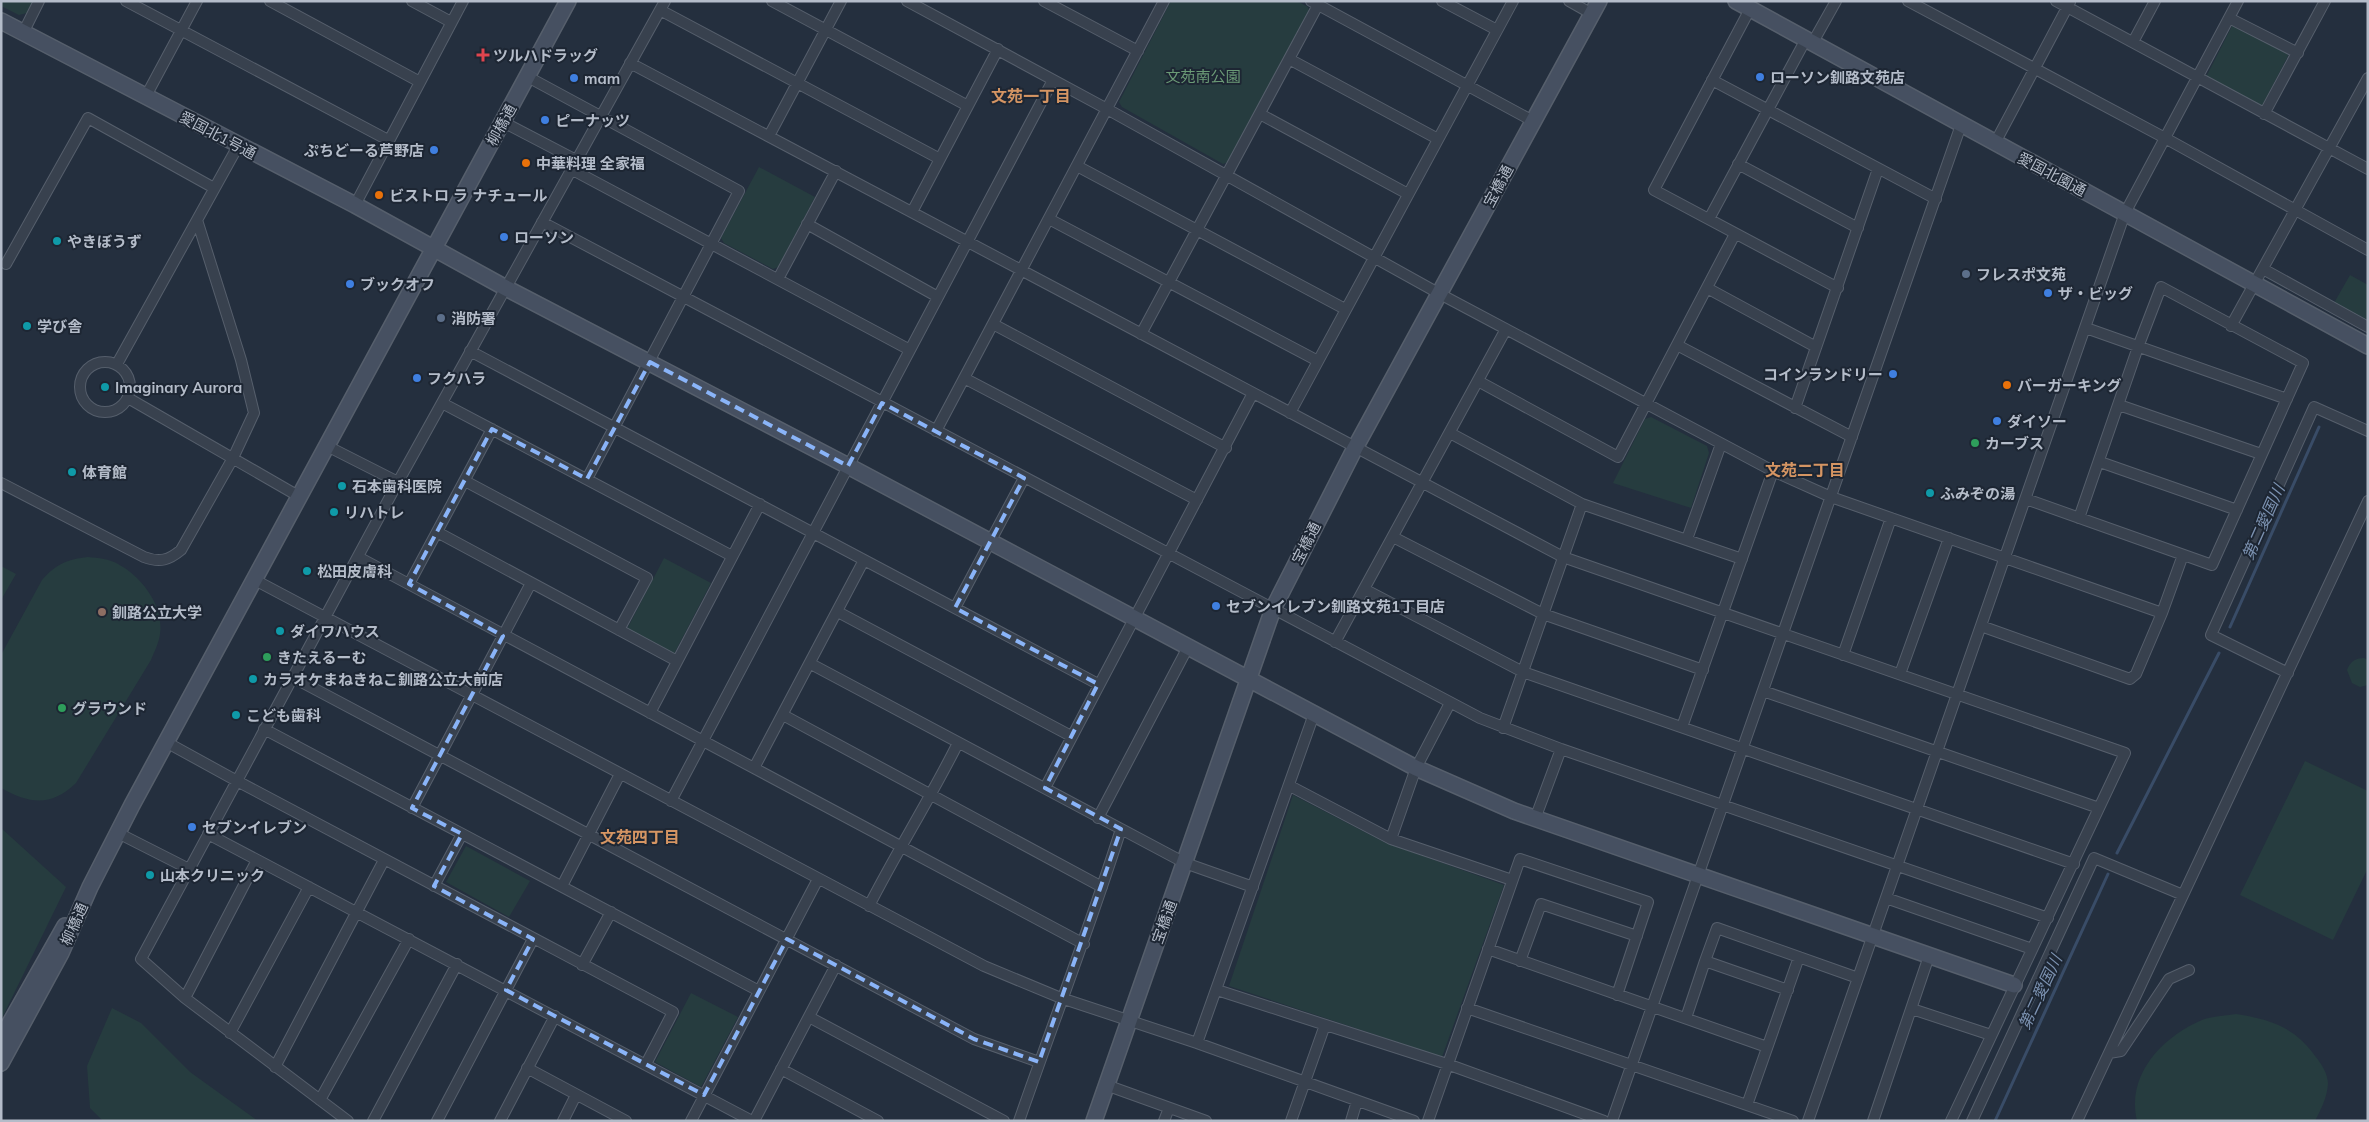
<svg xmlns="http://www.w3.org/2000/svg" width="2369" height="1122" viewBox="0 0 2369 1122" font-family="Mulish,'Noto Sans JP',sans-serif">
<rect width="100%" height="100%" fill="#242f3e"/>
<path fill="#263c3f" d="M 1,1 L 33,1 L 27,13 L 19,15 L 1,6 Z
M 1171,1 L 1297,1 L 1308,7 L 1309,11 L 1228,162 L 1223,164 L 1122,107 L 1119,102 Z
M 2233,24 L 2289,54 L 2262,106 L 2206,77 Z
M 759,167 L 815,197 L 778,267 L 773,269 L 724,243 L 721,238 Z
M 2350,275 L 2368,285 L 2368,321 L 2334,303 Z
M 1651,417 L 1707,446 L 1709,453 L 1691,508 L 1613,483 L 1645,419 Z
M 88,557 C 99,558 109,559 118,564 C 142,577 164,606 160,634 C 159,643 154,652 151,660 L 76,783 C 51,807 30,804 1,788 L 1,655 L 42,580 C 56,564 68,559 88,557 Z
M 664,558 L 711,583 L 674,654 L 627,629 Z
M 1,566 L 16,574 L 1,600 Z
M 2364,658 L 2368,660 L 2368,685 L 2360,687 L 2352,683 L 2347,670 C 2350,662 2355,658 2364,658 Z
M 2305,761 L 2368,791 L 2368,868 L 2333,940 L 2240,895 Z
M 1293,795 L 1384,842 L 1504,885 L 1442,1057 L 1229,986 Z
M 1,828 L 66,887 L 1,1020 Z
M 466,846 L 530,881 L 509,917 L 446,882 Z
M 691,993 L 738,1017 L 701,1087 L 655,1062 Z
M 112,1008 L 141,1023 L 190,1072 L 258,1121 L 103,1121 L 90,1108 L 87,1066 Z
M 2236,1014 C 2269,1019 2295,1027 2315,1056 C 2321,1063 2328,1074 2328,1084 C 2327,1098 2321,1109 2315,1121 L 2137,1121 C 2126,1075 2162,1037 2202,1020 C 2212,1016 2225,1016 2236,1014 Z"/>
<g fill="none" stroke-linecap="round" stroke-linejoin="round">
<path stroke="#394c67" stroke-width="3" d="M 2230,627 L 2319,427
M 2117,853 L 2219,653
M 1995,1121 L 2108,874"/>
<g stroke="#565f6c" stroke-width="12">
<path id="street" d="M 126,1 L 388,140
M 270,1 L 420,82
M 412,1 L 451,22
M 772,1 L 968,106
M 907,1 L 1107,109 L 1440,294 L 1773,471 L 1831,497 L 2162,613 L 2183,555
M 1044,1 L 1138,51
M 1311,1 L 1533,121
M 1442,1 L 1497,30
M 1569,1 L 1592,14
M 1908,1 L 2165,138 L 2368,250
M 2056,1 L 2368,169
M 1750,9 L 1654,190 L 1838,288
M 660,10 L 940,159
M 2229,18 L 2298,53
M 23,33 L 39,1
M 1813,42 L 1836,1
M 2133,42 L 2155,1
M 1289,59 L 1438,139
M 630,63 L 1563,557 L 2125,753 L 1951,1121
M 528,77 L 739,191 L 587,479
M 1712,80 L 1936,199
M 146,96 L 197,1
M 1260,114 L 1408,194
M 2264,114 L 2325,1
M 503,122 L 576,160
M 769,136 L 841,1
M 1995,143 L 2070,2
M 1738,164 L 1858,228
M 1077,166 L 1345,309
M 571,169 L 910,350
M 355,205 L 463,1
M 912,212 L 998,49
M 1049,219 L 1318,361
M 1709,219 L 1806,39
M 542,222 L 1480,718 L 1561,749 L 2048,918
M 807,224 L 938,297
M 6,264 L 88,118 L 214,188
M 2263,269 L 2368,327
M 778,279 L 836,171
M 1707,288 L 1816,347
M 993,324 L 1226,448
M 2231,326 L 2368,78
M 2086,328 L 2287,399
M 1141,334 L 1318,5
M 1677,345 L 1852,437
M 470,351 L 1098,684
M80 387a25 25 0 1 1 50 0a25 25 0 1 1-50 0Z
M 117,364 L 197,220
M 964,378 L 1197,500
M 1478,381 L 1618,457 L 1735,234
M 128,398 L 300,497
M 442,403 L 732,556
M 2119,405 L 2261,454
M 1795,408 L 1878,169
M 1290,413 L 1513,1
M 936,431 L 1164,1
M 1450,433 L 1582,504 L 1742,559
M 327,446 L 398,482
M 2100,462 L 2237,510
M 465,481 L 647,578 L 619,630
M 1,483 L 144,557 C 160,563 169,560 181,550 L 233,458 L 254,413 L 241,360 L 197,220 L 238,146
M 2026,499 L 2212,565 L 2303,363 L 2161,287 L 2138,347 L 2079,518
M 437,532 L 677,661
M 1393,537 L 1543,614 L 1703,670
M 1687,539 L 1721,444
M 358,557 L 1084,944
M 253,579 L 984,966 L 1061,998 L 1197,1043 L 1414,1121
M 409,584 L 492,429
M 1364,589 L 1523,672 L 2074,864
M 955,608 L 1024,478
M 838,612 L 1071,736
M 1981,626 L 2130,679 L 2136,674 L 2162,613
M 1335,642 L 1506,329
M 1843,655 L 1891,518
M 811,664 L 1185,863 L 1253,887
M 2288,673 L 2211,635 L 2314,407 L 2368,431
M 1900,674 L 1949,538
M 294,678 L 974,1039 L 1039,1062
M 1763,691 L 2099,808
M 650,713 L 760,504
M 783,715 L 1102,887
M 1682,727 L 1773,471
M 1503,728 L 1582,504
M 264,729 L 759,991
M 166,742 L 237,781 L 673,1012 L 646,1064
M 754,768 L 864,560
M 1290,786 L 1391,839 L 1512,880
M 1045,788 L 1253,393
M 671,801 L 1053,80
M 412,808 L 531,583
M 1098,818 L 1188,647
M 1535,819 L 1561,749
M 118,833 L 189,869
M 208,834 L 752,1121
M 1391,839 L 1416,768 L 1450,703
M 434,886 L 462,834
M 562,886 L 620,774
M 1886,898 L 2032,949
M 869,906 C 897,851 930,799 958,743
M 1488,949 L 1767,1047
M 1520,961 L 1541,904 L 1637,936
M 582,965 L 611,912
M 1217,990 L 1447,1064 L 1604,1121
M 1788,990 L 1705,961 L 1717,928 L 1858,978
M 185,998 L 257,860
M 1467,1008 L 1793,1121
M 1912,1009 L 1991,1035
M 809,1017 L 1004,1121
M 1686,1018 L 1705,961
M 230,1033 L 309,887
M 1197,1043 L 1314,714
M 2109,1053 L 2121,1051 L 2169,979 L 2189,970
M 275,1067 L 384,860
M 527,1068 L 626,1121
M 781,1069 L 878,1121
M 1106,1085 L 1206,1121
M 320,1100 L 409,939
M 1747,1105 L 1799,957
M 348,1121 L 185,998 L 141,959 L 398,482 L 665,1
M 373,1121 L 457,964
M 437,1121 L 533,939
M 500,1121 L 555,1016
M 563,1121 L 576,1095
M 691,1121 L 818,879
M 754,1121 L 836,965
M 1019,1121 C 1053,1023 1090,927 1121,829
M 1164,1121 L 1169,1108
M 1291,1121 L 1325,1025
M 1351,1121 L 1357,1101
M 1428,1121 L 1520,859 L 1648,902 L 1617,995
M 1612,1121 L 1961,125
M 1808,1121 L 2125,213 L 2238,1
M 1873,1121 L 1929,956
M 1972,1121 L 2094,858 L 2183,895
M 2077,1121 L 2368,501"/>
</g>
<g stroke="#565f6c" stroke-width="18">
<path id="secondary" d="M 1736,1 L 2368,346
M 1,21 L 355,205 L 504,287 L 848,466 L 1416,768 L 1514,811 L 2014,985
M 1,1039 L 65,926
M 1,1063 L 61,953 L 90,887 L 132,805 L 568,1
M 1094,1121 L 1273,609 L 1355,448 L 1599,1"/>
</g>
<use href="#street" stroke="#38414e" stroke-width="10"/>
<use href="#secondary" stroke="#465061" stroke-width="15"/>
</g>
<path fill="none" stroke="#8ab4f8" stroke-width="4" stroke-dasharray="10 6" stroke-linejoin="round" d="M 650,362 L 848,466 L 882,403 L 1024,478 L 955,608 L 1098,684 L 1045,788 L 1121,829 L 1039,1062 L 974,1039 L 787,939 L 704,1095 L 506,990 L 533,939 L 434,886 L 462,834 L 412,808 L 503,636 L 409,584 L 492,429 L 587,479 Z"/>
<path fill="#e0444e" stroke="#1d2633" stroke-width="2" d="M480.5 47.5h5v5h5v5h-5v5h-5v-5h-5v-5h5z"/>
<g fill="#3f7fe0" stroke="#1d2633" stroke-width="2">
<circle cx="1760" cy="77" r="5"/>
<circle cx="574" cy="78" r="5"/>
<circle cx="545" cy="120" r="5"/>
<circle cx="434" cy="150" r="5"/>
<circle cx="504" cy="237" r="5"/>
<circle cx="350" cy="284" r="5"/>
<circle cx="2048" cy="293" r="5"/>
<circle cx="1893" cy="374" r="5"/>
<circle cx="417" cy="378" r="5"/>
<circle cx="1997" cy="421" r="5"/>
<circle cx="1216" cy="606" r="5"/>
<circle cx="192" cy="827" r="5"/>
</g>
<g fill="#e8710a" stroke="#1d2633" stroke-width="2">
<circle cx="526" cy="163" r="5"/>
<circle cx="379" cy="195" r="5"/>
<circle cx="2007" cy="385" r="5"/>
</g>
<g fill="#0f9aa8" stroke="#1d2633" stroke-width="2">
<circle cx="57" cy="241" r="5"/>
<circle cx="27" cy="326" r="5"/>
<circle cx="105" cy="387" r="5"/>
<circle cx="72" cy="472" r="5"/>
<circle cx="342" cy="486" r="5"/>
<circle cx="1930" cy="493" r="5"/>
<circle cx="334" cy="512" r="5"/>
<circle cx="307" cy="571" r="5"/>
<circle cx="280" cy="631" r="5"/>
<circle cx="253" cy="679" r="5"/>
<circle cx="236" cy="715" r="5"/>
<circle cx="150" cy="875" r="5"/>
</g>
<g fill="#5c6f8a" stroke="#1d2633" stroke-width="2">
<circle cx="1966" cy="274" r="5"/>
<circle cx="441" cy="318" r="5"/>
</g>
<g fill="#2e9e5b" stroke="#1d2633" stroke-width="2">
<circle cx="1975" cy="443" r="5"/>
<circle cx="267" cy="657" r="5"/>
<circle cx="62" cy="708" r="5"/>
</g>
<circle fill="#8d6e63" stroke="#1d2633" stroke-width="2" cx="102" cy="612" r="5"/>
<g text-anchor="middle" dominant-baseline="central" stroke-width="4" stroke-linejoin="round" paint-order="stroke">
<g font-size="15" font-weight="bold" fill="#b4bcc9" stroke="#1d2633" text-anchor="start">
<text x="493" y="55">ツルハドラッグ</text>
<text x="1770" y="77">ローソン釧路文苑店</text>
<text x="584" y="78">mam</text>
<text x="555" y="120">ピーナッツ</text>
<text x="424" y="150" text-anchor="end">ぷちどーる芦野店</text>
<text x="536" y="163">中華料理 全家福</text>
<text x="389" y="195">ビストロ ラ ナチュール</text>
<text x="514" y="237">ローソン</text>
<text x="67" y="241">やきぼうず</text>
<text x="1976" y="274">フレスポ文苑</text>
<text x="360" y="284">ブックオフ</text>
<text x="2058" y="293">ザ・ビッグ</text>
<text x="451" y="318">消防署</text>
<text x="37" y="326">学び舎</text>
<text x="1883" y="374" text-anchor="end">コインランドリー</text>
<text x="427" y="378">フクハラ</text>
<text x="2017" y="385">バーガーキング</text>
<text x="115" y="387">Imaginary Aurora</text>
<text x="2007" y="421">ダイソー</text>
<text x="1985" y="443">カーブス</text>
<text x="82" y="472">体育館</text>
<text x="352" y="486">石本歯科医院</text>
<text x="1940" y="493">ふみぞの湯</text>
<text x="344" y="512">リハトレ</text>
<text x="317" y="571">松田皮膚科</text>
<text x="1226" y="606">セブンイレブン釧路文苑1丁目店</text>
<text x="112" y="612">釧路公立大学</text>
<text x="290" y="631">ダイワハウス</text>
<text x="277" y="657">きたえるーむ</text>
<text x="263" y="679">カラオケまねきねこ釧路公立大前店</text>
<text x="72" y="708">グラウンド</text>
<text x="246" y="715">こども歯科</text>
<text x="202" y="827">セブンイレブン</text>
<text x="160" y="875">山本クリニック</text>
</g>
<g font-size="15" fill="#6b9a76" stroke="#1d2633">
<text x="1203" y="76">文苑南公園</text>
</g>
<g font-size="15" fill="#b4bcc9" stroke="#1d2633">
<text transform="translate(501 125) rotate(-61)">柳橋通</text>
<text transform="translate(218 135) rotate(28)">愛国北1号通</text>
<text transform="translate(2052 174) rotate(28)">愛国北園通</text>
<text transform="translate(1498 186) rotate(-62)">宝橋通</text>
<text transform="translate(1306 543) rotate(-63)">宝橋通</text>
<text transform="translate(1164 922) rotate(-70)">宝橋通</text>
<text transform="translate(74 924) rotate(-66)">柳橋通</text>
</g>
<g font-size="16" font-weight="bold" fill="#d59563" stroke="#1d2633">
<text x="1031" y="96">文苑一丁目</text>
<text x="1805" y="470">文苑二丁目</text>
<text x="640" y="837">文苑四丁目</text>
</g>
<g font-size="16" font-style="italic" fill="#7c92b1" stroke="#1d2633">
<text transform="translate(2263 522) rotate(-66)">第二愛国川</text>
<text transform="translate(2040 992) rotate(-65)">第二愛国川</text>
</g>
</g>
<rect width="2369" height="1122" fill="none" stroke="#b4bcc9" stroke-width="5"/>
</svg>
